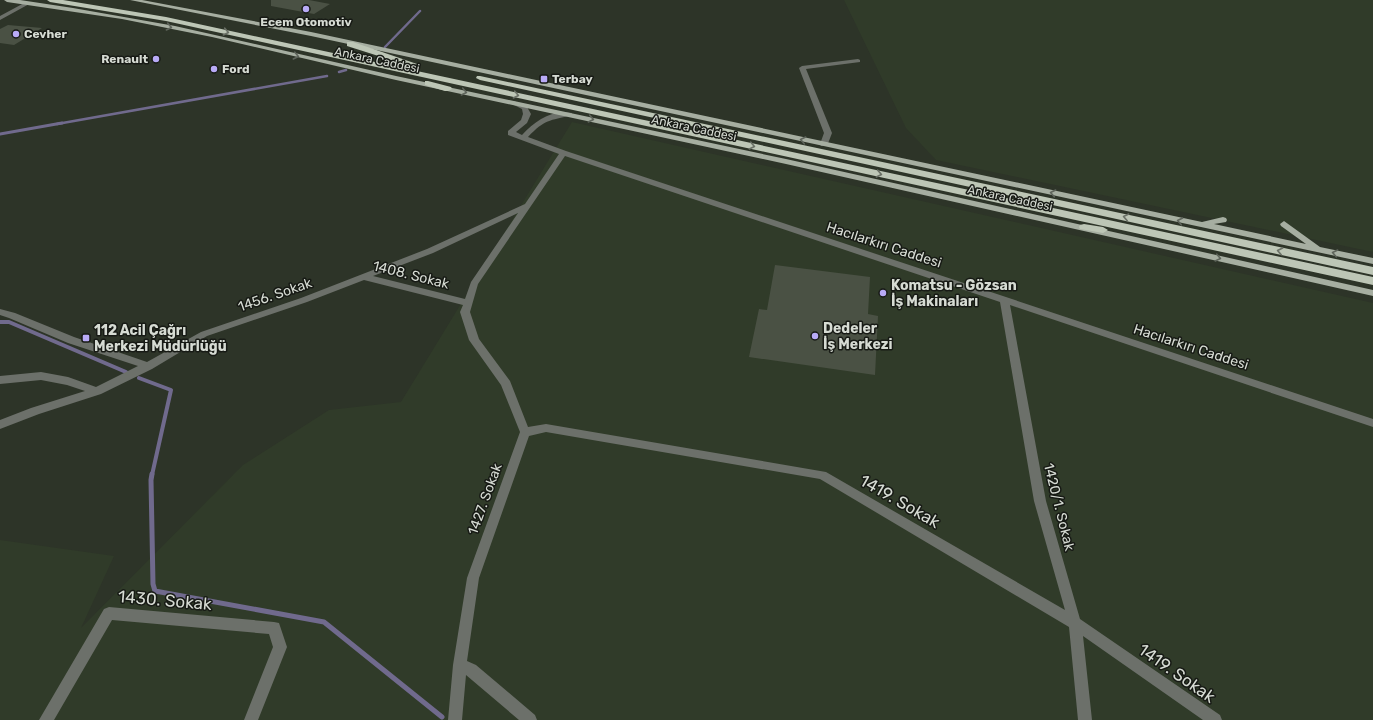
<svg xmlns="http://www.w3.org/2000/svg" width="1373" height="720" viewBox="0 0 1373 720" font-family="Rubik,sans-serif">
<rect width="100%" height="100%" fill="#2d3428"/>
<path fill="#303b29" d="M 844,0 L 1373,0 L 1373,252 L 936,160 L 906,128 Z
M 572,122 L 1373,303 L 1373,720 L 0,720 L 0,540 L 114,556 L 81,628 L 243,465 L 329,410 L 401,402 Z"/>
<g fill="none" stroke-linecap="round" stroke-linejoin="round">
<path stroke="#706a8d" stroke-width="2.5" d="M 385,47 L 420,11
M 339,72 L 346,70
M 57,124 L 327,76"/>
<path stroke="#706a8d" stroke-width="3" d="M 0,134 L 62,123"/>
<path stroke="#706a8d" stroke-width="4" d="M 0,322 L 9,322 L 126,372
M 139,378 L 171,390 L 152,475"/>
<path stroke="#706a8d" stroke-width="5" d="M 152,474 L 151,480 L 153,584 L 155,591 L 324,622 L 442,717"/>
</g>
<path fill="#4a5144" d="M 271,0 L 309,0 L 330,4 L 314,14 L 271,6 Z
M 8,25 L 42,28 L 14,45 L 0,43 L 0,29 Z
M 775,265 L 870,277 L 868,314 L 878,316 L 875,375 L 749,357 L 759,309 L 767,310 Z"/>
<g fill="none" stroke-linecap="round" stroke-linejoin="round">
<path fill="#6c706a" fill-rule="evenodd" d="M 26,2 L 31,3 L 0,20 L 0,16 Z
M 858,59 L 860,60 L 860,62 L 806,69 L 832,133 L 827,146 L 821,146 L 820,144 L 824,133 L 799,68 L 802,66 Z
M 514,101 L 527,107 L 531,114 L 527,123 L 516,132 L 522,135 C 535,121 552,109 572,113 L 572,115 C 549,121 545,119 528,137 L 566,151 L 1373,419 L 1373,427 L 1010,305 L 1046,501 L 1080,619 L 1220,715 L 1222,720 L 1203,720 L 1083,636 L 1092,720 L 1078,720 L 1069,627 L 820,479 L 546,432 L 529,436 L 479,578 L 467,661 L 476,665 L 535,715 L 537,720 L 519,720 L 466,675 L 462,720 L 448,720 L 453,665 L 467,578 L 520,432 L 501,385 L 469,340 L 460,312 L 463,305 L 364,280 L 307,302 L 207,336 L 152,369 L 101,394 L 39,414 L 0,429 L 0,420 L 31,408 L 85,391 L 67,385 L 41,380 L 0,384 L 0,376 L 41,372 L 68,377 L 96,387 L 138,366 L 68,343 L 9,318 L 0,315 L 0,309 L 15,313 L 74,337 L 147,362 L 201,332 L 301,298 L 427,249 L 525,204 L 559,154 L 508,135 L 508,131 L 521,120 L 523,114 L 522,109 L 512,104 L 512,102 ZM 565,156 L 1000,302 L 1034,501 L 1065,610 L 826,472 L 546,424 L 528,427 L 510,381 L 479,339 L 470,312 L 478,284 ZM 518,213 L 471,282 L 465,299 L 373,276 L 433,253 Z
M 109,607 L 274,622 L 279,623 L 287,647 L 258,720 L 244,720 L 273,647 L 269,634 L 112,620 L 54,720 L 39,720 L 104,609 Z"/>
<path fill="#a6aea1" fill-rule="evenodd" d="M 4,0 L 20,0 L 73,8 L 175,26 L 396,76 L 786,159 L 1373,290 L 1373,296 L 786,164 L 396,80 L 212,37 L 122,19 L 7,2 Z
M 130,0 L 142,0 L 311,32 L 1202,222 L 1223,217 L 1226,218 L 1227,220 L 1226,222 L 1214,224 L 1306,244 L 1281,226 L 1280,224 L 1284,221 L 1320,247 L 1373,258 L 1373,264 L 311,36 Z"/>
<path fill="#bdc6b6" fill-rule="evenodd" d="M 47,0 L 63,0 L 166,17 L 1373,277 L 1373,285 L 166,21 L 50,2 Z
M 347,42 L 353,42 L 417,64 L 413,66 L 410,66 L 347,46 Z
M 477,76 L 480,76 L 1373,267 L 1373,275 L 480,80 L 476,78 Z
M 425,81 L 428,81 L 451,87 L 452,89 L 448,91 L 445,91 L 425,85 Z
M 1084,224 L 1103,227 L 1108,230 L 1103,233 L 1080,229 L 1079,227 L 1080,225 Z"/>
</g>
<defs><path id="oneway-chevron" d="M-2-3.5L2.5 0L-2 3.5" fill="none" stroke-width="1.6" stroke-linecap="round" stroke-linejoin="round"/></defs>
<g stroke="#5e645b">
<use href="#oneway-chevron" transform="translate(169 27) rotate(12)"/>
<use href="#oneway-chevron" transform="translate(296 56) rotate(13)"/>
<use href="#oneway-chevron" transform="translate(464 92) rotate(12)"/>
<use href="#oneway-chevron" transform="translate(591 119) rotate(12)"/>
<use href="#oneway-chevron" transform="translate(803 140) rotate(-168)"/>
<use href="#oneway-chevron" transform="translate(1053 193) rotate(-168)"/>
<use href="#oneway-chevron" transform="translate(1180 221) rotate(-168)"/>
<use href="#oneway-chevron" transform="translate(1335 253) rotate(-168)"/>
<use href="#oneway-chevron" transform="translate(1218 258) rotate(13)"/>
</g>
<g stroke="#6a7066">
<use href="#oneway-chevron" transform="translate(226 32) rotate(12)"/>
<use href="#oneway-chevron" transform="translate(516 95) rotate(12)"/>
<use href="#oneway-chevron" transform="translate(752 146) rotate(12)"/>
<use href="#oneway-chevron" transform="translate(879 174) rotate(12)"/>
<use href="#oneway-chevron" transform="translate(1126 217) rotate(-168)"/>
<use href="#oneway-chevron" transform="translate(1280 251) rotate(-168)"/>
</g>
<g fill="#b9abf7" stroke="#171a15" stroke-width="1.5">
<circle cx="306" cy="9" r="4"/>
<circle cx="16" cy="34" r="4"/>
<circle cx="156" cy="59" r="4"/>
<circle cx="214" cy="69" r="4"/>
<rect x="540" y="75" width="8" height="8" rx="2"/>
<circle cx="883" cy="293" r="4"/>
<circle cx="815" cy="336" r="4"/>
<rect x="82" y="334" width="8" height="8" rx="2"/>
</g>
<g text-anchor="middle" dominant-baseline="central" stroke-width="3" stroke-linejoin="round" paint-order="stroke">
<g font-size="12" font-weight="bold" fill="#d6dbd3" stroke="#171a15" text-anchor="start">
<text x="306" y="22" text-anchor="middle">Ecem Otomotiv</text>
<text x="24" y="34">Cevher</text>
<text x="148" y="59" text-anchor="end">Renault</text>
<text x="222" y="69">Ford</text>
<text x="552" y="79">Terbay</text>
</g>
<g font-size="12" fill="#d6dbd3" stroke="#171a15">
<text transform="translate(377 60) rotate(12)">Ankara Caddesi</text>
<text transform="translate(694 128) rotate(12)">Ankara Caddesi</text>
<text transform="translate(1010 198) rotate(12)">Ankara Caddesi</text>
</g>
<g font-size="14" fill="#d6dbd3" stroke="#171a15">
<text transform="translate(884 245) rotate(18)">Hacılarkırı Caddesi</text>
<text transform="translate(411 275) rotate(14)">1408. Sokak</text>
<text transform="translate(275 295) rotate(-19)">1456. Sokak</text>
<text transform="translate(1191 347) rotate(18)">Hacılarkırı Caddesi</text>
<text transform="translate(485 499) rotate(-70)">1427. Sokak</text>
<text transform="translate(1059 507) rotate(76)">1420/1. Sokak</text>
</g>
<g font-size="14" font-weight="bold" fill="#d6dbd3" stroke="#171a15" text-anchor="start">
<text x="891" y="285">Komatsu - Gözsan<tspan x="891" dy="16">İş Makinaları</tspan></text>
<text x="823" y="328">Dedeler<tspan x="823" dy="16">İş Merkezi</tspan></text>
<text x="94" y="330">112 Acil Çağrı<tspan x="94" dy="16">Merkezi Müdürlüğü</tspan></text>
</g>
<g font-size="17" fill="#d6dbd3" stroke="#171a15">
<text transform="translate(900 501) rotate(30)">1419. Sokak</text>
<text transform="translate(165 600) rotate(5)">1430. Sokak</text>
<text transform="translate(1177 673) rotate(35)">1419. Sokak</text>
</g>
</g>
</svg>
